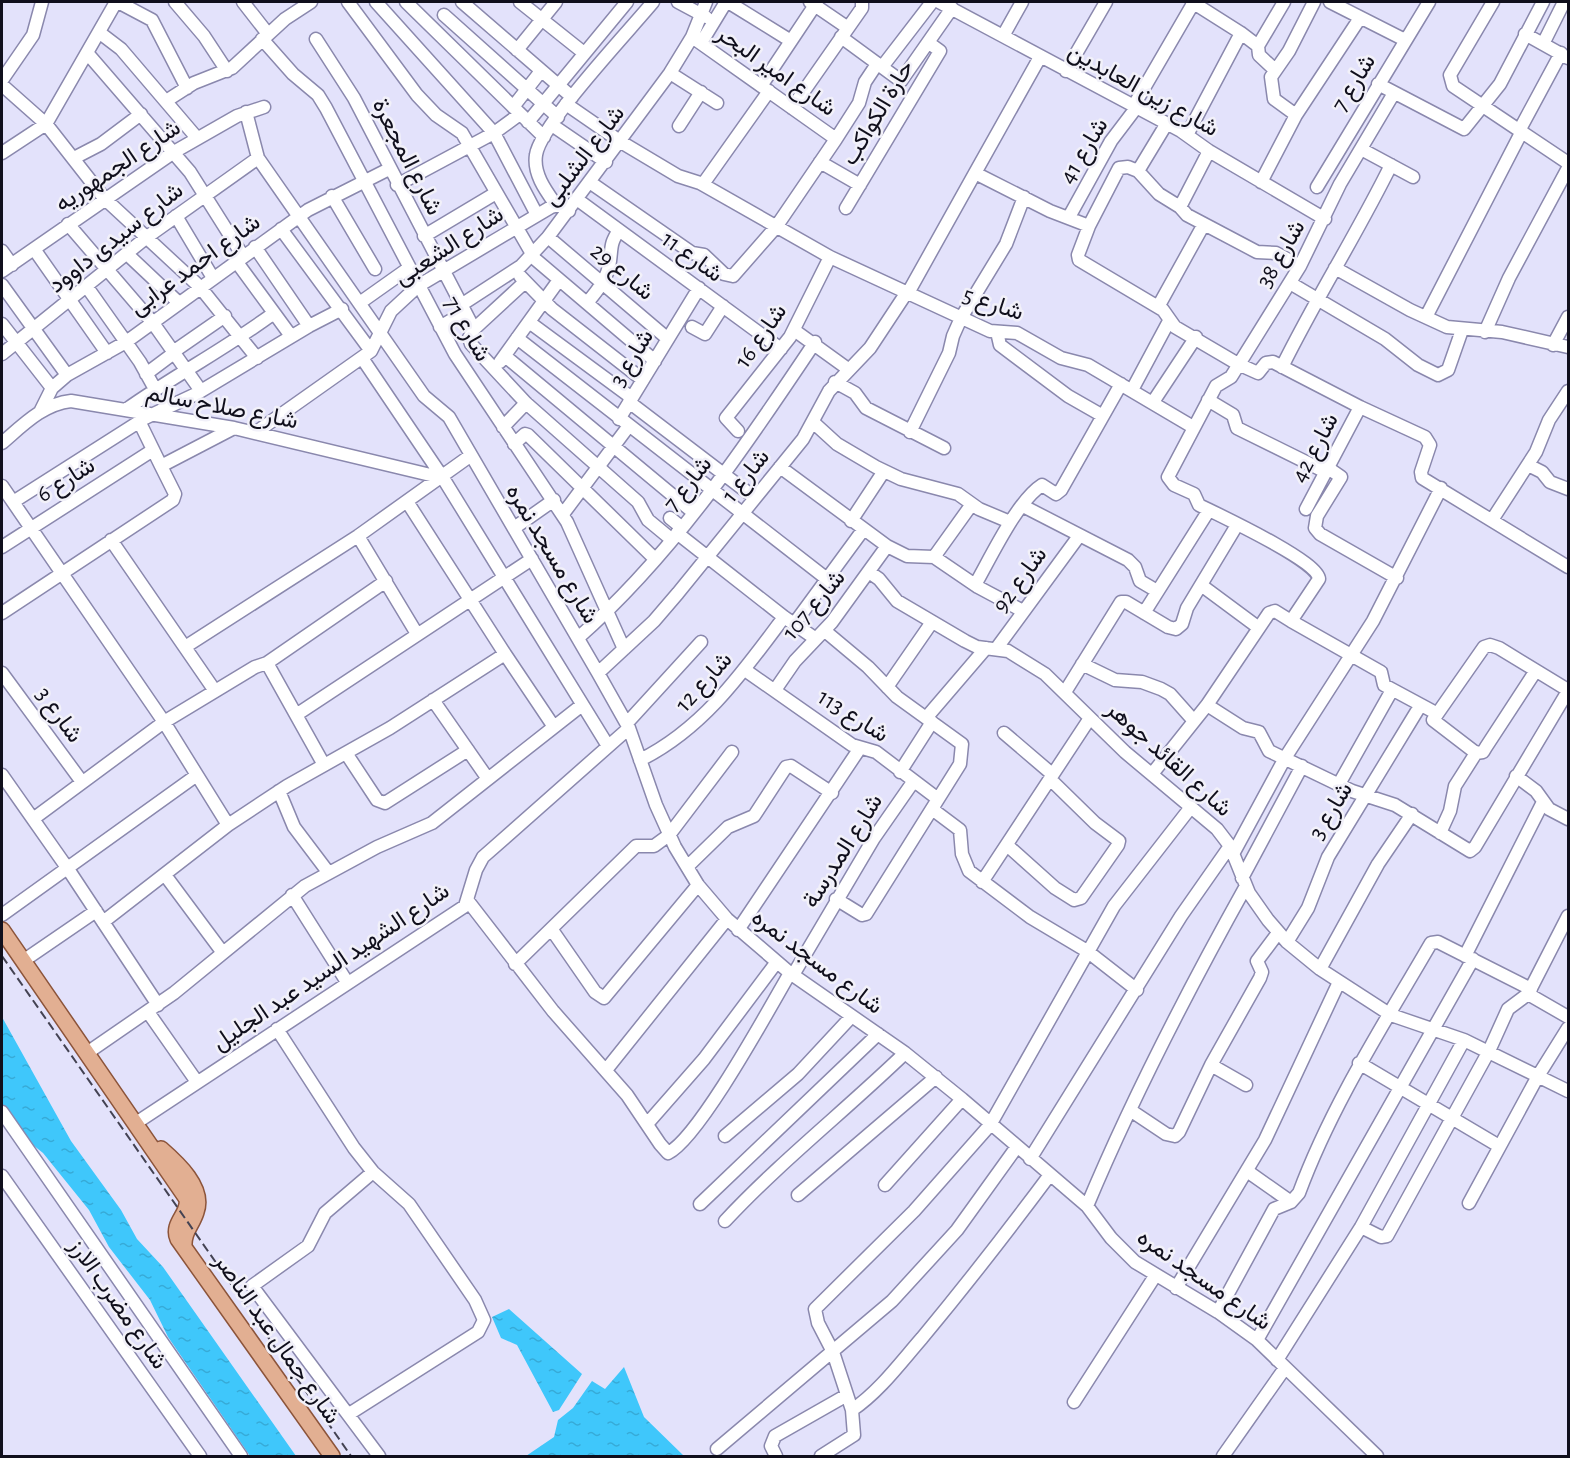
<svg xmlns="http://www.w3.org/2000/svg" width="1570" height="1458" viewBox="0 0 1570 1458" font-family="'Alegreya Sans',Vazirmatn,sans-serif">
<defs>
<pattern id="water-ripples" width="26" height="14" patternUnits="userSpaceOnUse" patternTransform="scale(1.5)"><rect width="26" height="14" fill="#3fc7fb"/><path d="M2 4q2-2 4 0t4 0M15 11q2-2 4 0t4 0" fill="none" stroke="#36aad7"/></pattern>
</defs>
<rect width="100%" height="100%" fill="#e3e2fb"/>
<path fill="url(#water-ripples)" d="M 2,1017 L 71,1141 L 121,1210 L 137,1239 L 163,1267 L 296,1456 L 250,1456 L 168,1337 L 150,1300 L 109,1247 L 89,1210 L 43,1153 L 23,1137 L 2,1104 Z
M 509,1309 L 582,1374 L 559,1410 L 553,1412 L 517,1345 L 501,1338 L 492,1317 Z
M 624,1367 L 644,1417 L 684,1456 L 526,1456 L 554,1437 L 558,1420 L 573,1408 L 592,1381 L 605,1389 Z"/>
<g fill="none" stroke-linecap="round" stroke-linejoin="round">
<g stroke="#8a88ad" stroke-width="15">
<path id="minor" d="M 118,2 L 152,20 L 187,88
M 175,2 L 204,36 L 227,71
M 243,2 L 268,34
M 348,2 L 417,95 L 436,115 L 462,133 L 535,259 L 655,361
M 376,2 L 494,133 L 537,215
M 406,2 L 544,137
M 462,2 L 572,97
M 520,2 L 584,53
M 678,2 L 706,17
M 728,2 L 791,41
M 810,2 L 848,28
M 939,2 L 1181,131 L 1209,151 L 1325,219
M 1192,2 L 1241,33
M 1330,2 L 1405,40
M 1493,2 L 1450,75 L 1453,86 L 1568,163
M 444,15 L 558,117
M 100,33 L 121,49 L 197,138
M 1525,34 L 1568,58
M 1003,36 L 1022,2
M 692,37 L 836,139
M 841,37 L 901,81 L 952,8
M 262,39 L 293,74 L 318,95 L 326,108 L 455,354 L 567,522 L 624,649
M 316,39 L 354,98 L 474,329
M 701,43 L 726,2
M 1543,44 L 1564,2
M 1258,46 L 1284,2
M 517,50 L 556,2
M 88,54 L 190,172 L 243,256
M 882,67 L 932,2
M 1066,71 L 1106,2
M 670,73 L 717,103
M 2,80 L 33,35 L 42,2
M 1378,84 L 1464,129 L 1500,84 L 1543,2
M 2,85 L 46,124 L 104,198 L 200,287 L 257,358
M 761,86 L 817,2
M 166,101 L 194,83 L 232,68 L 285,19 L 311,2
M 566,104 L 621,142 L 678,176 L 700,183 L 830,257 L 990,331 L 1017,333 L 1061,358 L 1088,365 L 1193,427
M 513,107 L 541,71
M 1133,107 L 1194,2
M 792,108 L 862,8 L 862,2
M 246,112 L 258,158 L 424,396 L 449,417 L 598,673 L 629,728 L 656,805 L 675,847 L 698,885 L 727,919 L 790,973 L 905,1053 L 962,1099 L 1087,1206 L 1111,1238 L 1135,1262 L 1218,1312 L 1257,1340 L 1377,1456
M 1296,115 L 1274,99 L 1271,77 L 1289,51 L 1314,2
M 528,122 L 627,2
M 552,125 L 606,162
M 679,126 L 701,92
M 1519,131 L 1561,53
M 1187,135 L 1241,33 L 1258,46 L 1259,55 L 1275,70
M 1361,149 L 1413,177
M 2,153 L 46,124 L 116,2
M 74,158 L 101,144 L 141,114
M 820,162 L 860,185
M 1138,171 L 1159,194 L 1180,207 L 1187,215 L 1257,252 L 1276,253 L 1300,266
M 975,173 L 1040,57
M 1261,182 L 1296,115 L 1360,18
M 591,183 L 692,253 L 704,255 L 724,274 L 733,276 L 776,227 L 836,139 L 859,103 L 865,82 L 877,64
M 703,184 L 769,91
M 397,185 L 494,133 L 520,114
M 1317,187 L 1429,2
M 332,196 L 375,269
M 578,200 L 781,349
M 556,205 C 546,191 533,174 536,155 C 540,125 630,30 653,2
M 1180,207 L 1209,151
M 846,208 L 940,51 L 929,43
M 176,216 L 213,278
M 1069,217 L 1111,141 L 1136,108
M 68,224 L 153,323 L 201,391
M 1089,226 L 1119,168 L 1128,167 L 1138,171 L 1167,123
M 281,229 L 371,351
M 424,236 L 496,193
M 548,237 L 668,339
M 255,247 L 309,326
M 34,249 L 107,353
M 2,251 L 12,265
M 127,254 L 179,303
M 236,261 L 291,336
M 1335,268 L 1410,310 L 1447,327 L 1502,332 L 1568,347
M 2,271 L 174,152 L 237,116 L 264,107
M 520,276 L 552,309 L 643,380
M 525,282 L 474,329 L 469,338 L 471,344 L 526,403 L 638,502 L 648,520 L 671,539
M 1290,283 L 1385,339 L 1418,365 L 1438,375 L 1448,370 L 1462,330
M 2,285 L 67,375
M 87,287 L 140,362 L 155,389
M 908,293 L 975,173 L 1050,211 L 1089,226 L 1078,255 L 1079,260 L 1163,310 L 1175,327 L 1238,364 L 1258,373 L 1266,363 L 1273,362 L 1360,407 L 1425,437 L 1430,445 L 1421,472 L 1422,478 L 1568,567
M 361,302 L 409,268
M 587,303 C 597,291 608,278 610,261 C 612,246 610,244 619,230
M 461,305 L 521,266 L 548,237 L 670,73 L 692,37 L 706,2
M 1158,307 L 1204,224
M 1426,317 L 1521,133
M 529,322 L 632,398
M 2,324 L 52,388
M 440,327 L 465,312
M 692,327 L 705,334 L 723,306
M 794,330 L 848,369
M 997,332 L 1000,345 L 1068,396 L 1103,416
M 1485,332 L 1509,278 L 1568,168
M 517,338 L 827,579
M 1553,345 L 1568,317
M 173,352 L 225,316
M 2,354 L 147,237 L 258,158
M 505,356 L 694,513
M 362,358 L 443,478 L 608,746
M 500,362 L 559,280
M 1282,367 C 1316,298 1357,234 1391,165
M 146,374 L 174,353
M 835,382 L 855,393 L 866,408 L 944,448
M 1132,390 L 1169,321
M 1208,400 L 1233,415 L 1237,428 L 1326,472
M 629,402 L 755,498
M 1153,402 L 1196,337
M 127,409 C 175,375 227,348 274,313
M 41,410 L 52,388 L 67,375 L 126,342 L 308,210 L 389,169
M 619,419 L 699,288
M 139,421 L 161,466
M 814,423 L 837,444 L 876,467 L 901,479 L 958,494 L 979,509 L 1010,522
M 503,427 L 526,403
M 738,431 L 726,418 L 790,337 L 830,257
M 910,432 L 949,353 L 953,336 L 961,318 L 1006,244 L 1024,197
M 255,433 L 371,351 L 391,311 L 418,286 L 551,207 L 560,205 L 569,211
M 2,443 C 23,425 43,404 71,401 L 234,428 L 443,478
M 514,444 L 525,434 L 528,435 L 655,559
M 1528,465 L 1542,472 L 1550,482 L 1568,489
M 780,467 L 887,546 L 907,556 L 934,557 L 978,587 L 1023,611
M 1328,468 L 1341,477 L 1317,516 L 1315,528 L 1320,534 L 1397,578
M 2,486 L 164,722 L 228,825
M 13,502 L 145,418 L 196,394 L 309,326 L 342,309
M 408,503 L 505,654
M 1023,506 L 1128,560 L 1135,567 L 1140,581 L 1157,591
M 1306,509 L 1360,407
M 563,514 L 628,427
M 670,518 L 681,527
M 1492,520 L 1536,452 L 1549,420 L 1568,391
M 851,521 L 884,471
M 514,528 L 554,500
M 677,533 L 784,617 L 816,639
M 358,536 L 417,634
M 111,540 L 215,691
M 2,547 L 153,450
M 934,557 L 972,504
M 869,572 L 879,579 L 897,601 L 965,641 L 977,647 L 1008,651 L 1045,674 L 1125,752 L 1217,829 L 1230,846 L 1249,893 L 1268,920 L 1287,942 L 1320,969 L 1391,1015 L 1464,1040 L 1568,1091
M 975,585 C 990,559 1017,501 1042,485 L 1056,494 L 1061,490 L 1121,384
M 1201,585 L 1259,628
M 2,613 L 173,500 L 175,494 L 161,466 L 234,428
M 1144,613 L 1209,510
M 1291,621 L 1381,672 L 1384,685 L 1436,713
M 794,624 L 863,530
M 825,631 L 868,667 L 897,697 L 962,744 L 960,764 L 866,914 L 862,915 L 836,899
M 578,638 C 673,554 745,447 815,342
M 185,647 L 358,536 L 470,456
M 996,649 L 1079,536
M 267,663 L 386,581
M 1082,664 L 1115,680 L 1142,682 L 1161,689 L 1170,694 L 1194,721
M 745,670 L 852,745 L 876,752 L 938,799
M 2,673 L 82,782
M 598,673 L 654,621 L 678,593 L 803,439 L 829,391 L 870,348 L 907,292
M 887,687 L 932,622
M 775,690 L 795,661 L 832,622 L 887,546
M 1065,692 L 1121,602 L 1126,602 L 1168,627 L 1176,629 L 1182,624 L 1187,608 L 1237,525
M 433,700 L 488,779
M 1207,705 L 1243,728 L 1259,732 L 1269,751 L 1352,791 L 1395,805 L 1470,851 L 1475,847 L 1568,691
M 296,715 L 532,559
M 926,718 L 986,648
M 627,723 L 701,642
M 1004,733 L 1052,774
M 346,753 L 377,800 L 385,803 L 468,750
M 1476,753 L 1433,720 L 1484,647 L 1490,645 L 1499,648 L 1568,690
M 640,760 C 703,729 743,672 784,617
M 900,772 L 932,722
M 1152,774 L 1207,705 L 1269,613 L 1275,611 L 1291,621 L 1319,579 C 1318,561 1219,515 1199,505 L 1194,494 L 1174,485 L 1168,477 L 1216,386 L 1231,377 L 1300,266 L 1340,184 L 1394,93
M 2,775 L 68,869 L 158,1005
M 1516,776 L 1536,791 L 1549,809 L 1568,819
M 1339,784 L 1392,690
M 279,791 L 294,827 L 328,872
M 932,809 L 960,830 L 962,854 L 969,871 L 1030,917 L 1087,951 L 1137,990
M 33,819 L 164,722 L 255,667 L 267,663 L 324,765
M 1440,833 L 1450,811 L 1455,786 L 1476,753 L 1483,752 L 1486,747 L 1535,672
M 1008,846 L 1055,888 L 1074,900 L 1081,898 L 1118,845 L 1119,841 L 1095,823 L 1050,779
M 1233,854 L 1285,758 L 1373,621 L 1441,488
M 687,867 L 728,827 L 754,816 L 786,767 L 791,766 L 832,793
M 165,875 L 223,953
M 1242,878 L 1302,766
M 982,882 L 1090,718
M 292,895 L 347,982
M 468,901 L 553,1011 L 627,1095 L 660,1144 L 668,1153 C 699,1138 769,1009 790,973
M 2,915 L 197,775
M 103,922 L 228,825 L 287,786 L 390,728 L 505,654 L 554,727
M 552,930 L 595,992 L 604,998 L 698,885
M 738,930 L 860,748
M 1287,942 L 1308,908 L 1328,857 L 1420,706
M 1465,956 L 1543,802
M 23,961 L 96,911
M 515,964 L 636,846 L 654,846 L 669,835 L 732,752
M 1320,969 L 1378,864 L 1412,814
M 793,975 L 874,838 L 913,782
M 1528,994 L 1568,1017
M 148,1012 L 197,1082
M 277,1029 L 354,1148 L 373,1172 L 409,1204 L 475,1300 L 484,1320 L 478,1332 L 349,1414
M 87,1053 L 174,993 L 305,886 L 377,847 L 432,823 L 582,705
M 1359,1063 L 1499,1146
M 1211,1065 L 1246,1085
M 606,1070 L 727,919
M 1130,1110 L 1166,1134 L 1175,1136 L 1179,1132 L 1211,1065 L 1260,978 L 1262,972 L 1257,961 L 1278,933
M 2,1112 L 241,1456
M 136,1123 L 465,906 L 476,870 L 483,857 L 629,728
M 647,1124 L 704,1059 L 776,963
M 725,1136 L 798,1074 L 852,1016
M 1030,1159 L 1181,916 L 1230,846
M 1247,1171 L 1291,1202
M 373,1172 L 325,1213 L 308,1246 L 252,1286 L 379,1456
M 2,1176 L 200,1456
M 1049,1176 C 1008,1231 966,1285 922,1338 C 901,1362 879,1392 852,1410 L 833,1352 L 818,1323 L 815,1309 L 914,1211 L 990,1125 L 1114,906 L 1191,807
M 885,1185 L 962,1099
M 798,1195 L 936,1077
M 1469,1203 L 1538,1076 L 1568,1028
M 700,1204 L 878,1034
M 1087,1206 C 1133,1096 1188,990 1246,886
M 725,1221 C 781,1161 846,1110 905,1053
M 1361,1227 L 1381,1237 L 1387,1236 L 1489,1051 L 1508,1009 L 1528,994 L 1568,916
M 1176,1288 L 1265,1140 L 1339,982
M 1218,1312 L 1274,1209 L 1291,1202 L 1299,1193 C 1332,1104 1384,1024 1431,943 L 1438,942 L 1531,989
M 1257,1340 L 1473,959
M 1277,1360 L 1361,1227 L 1464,1040
M 1074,1402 L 1155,1276
M 717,1449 L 892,1301 L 957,1230 L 1016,1148
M 776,1456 L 771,1446 L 775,1436 L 847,1395
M 821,1456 L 854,1435 L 852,1410
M 1223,1456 L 1285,1368"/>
</g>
<g stroke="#8c543a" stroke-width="18">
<path id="major" d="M 2,930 L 187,1199 C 190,1214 171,1223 178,1239 L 332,1456
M 161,1149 C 177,1163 205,1188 196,1212 C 192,1225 183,1232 184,1247"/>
</g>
<use href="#minor" stroke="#fff" stroke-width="12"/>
<use href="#major" stroke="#e2af92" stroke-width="15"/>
<path stroke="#444353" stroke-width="2" stroke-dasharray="9 4.5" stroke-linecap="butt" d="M 2,956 L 351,1456"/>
</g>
<g text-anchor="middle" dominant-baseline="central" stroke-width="5" stroke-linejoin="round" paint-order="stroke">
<g font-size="24" fill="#100f1c" stroke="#f2f1f9">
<text transform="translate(776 71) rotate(35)">شارع امير البحر</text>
<text transform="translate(1354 83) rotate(-59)">شارع 7</text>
<text transform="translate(1143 90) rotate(29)">شارع زين العابدين</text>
<text transform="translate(878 113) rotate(-59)">حارة الكواكب</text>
<text transform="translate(1084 151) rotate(-59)">شارع 41</text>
<text transform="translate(584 156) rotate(-53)">شارع الشلبى</text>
<text transform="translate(407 157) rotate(63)">شارع المجعرة</text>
<text transform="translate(118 166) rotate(-34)">شارع الجمهوريه</text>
<text transform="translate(116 238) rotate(-38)">شارع سيدى داوود</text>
<text transform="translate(449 246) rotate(-33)">شارع الشعبى</text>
<text transform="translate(1281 254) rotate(-60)">شارع 38</text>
<text transform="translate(692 257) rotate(36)">شارع 11</text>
<text transform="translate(195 265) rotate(-36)">شارع احمد عرابى</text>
<text transform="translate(622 272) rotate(40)">شارع 29</text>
<text transform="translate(993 304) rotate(18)">شارع 5</text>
<text transform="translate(467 329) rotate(60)">شارع 71</text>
<text transform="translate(761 336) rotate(-55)">شارع 16</text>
<text transform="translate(632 358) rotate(-59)">شارع 3</text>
<text transform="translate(222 407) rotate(11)">شارع صلاح سالم</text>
<text transform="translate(1315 448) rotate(-62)">شارع 42</text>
<text transform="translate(746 476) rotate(-51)">شارع 1</text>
<text transform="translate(66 480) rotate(-32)">شارع 6</text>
<text transform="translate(688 484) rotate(-52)">شارع 7</text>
<text transform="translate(552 554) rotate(59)">شارع مسجد نمره</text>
<text transform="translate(1020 580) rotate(-54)">شارع 92</text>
<text transform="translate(814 605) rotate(-50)">شارع 107</text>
<text transform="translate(704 682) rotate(-48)">شارع 12</text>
<text transform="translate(59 715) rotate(54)">شارع 3</text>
<text transform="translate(853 716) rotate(32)">شارع 113</text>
<text transform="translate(1169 759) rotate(42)">شارع القائد جوهر</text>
<text transform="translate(1331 811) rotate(-59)">شارع 3</text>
<text transform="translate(843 851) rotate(-58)">شارع المدرسة</text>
<text transform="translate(817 962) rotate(37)">شارع مسجد نمره</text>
<text transform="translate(331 967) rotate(-34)">شارع الشهيد السيد عبد الجليل</text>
<text transform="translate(1204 1280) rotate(35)">شارع مسجد نمره</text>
<text transform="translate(118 1304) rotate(55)">شارع مضرب الارز</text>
<text transform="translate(277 1339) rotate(55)">شارع جمال عبد الناصر</text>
</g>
</g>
<rect width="1570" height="1458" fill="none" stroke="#100f1c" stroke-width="6"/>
</svg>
